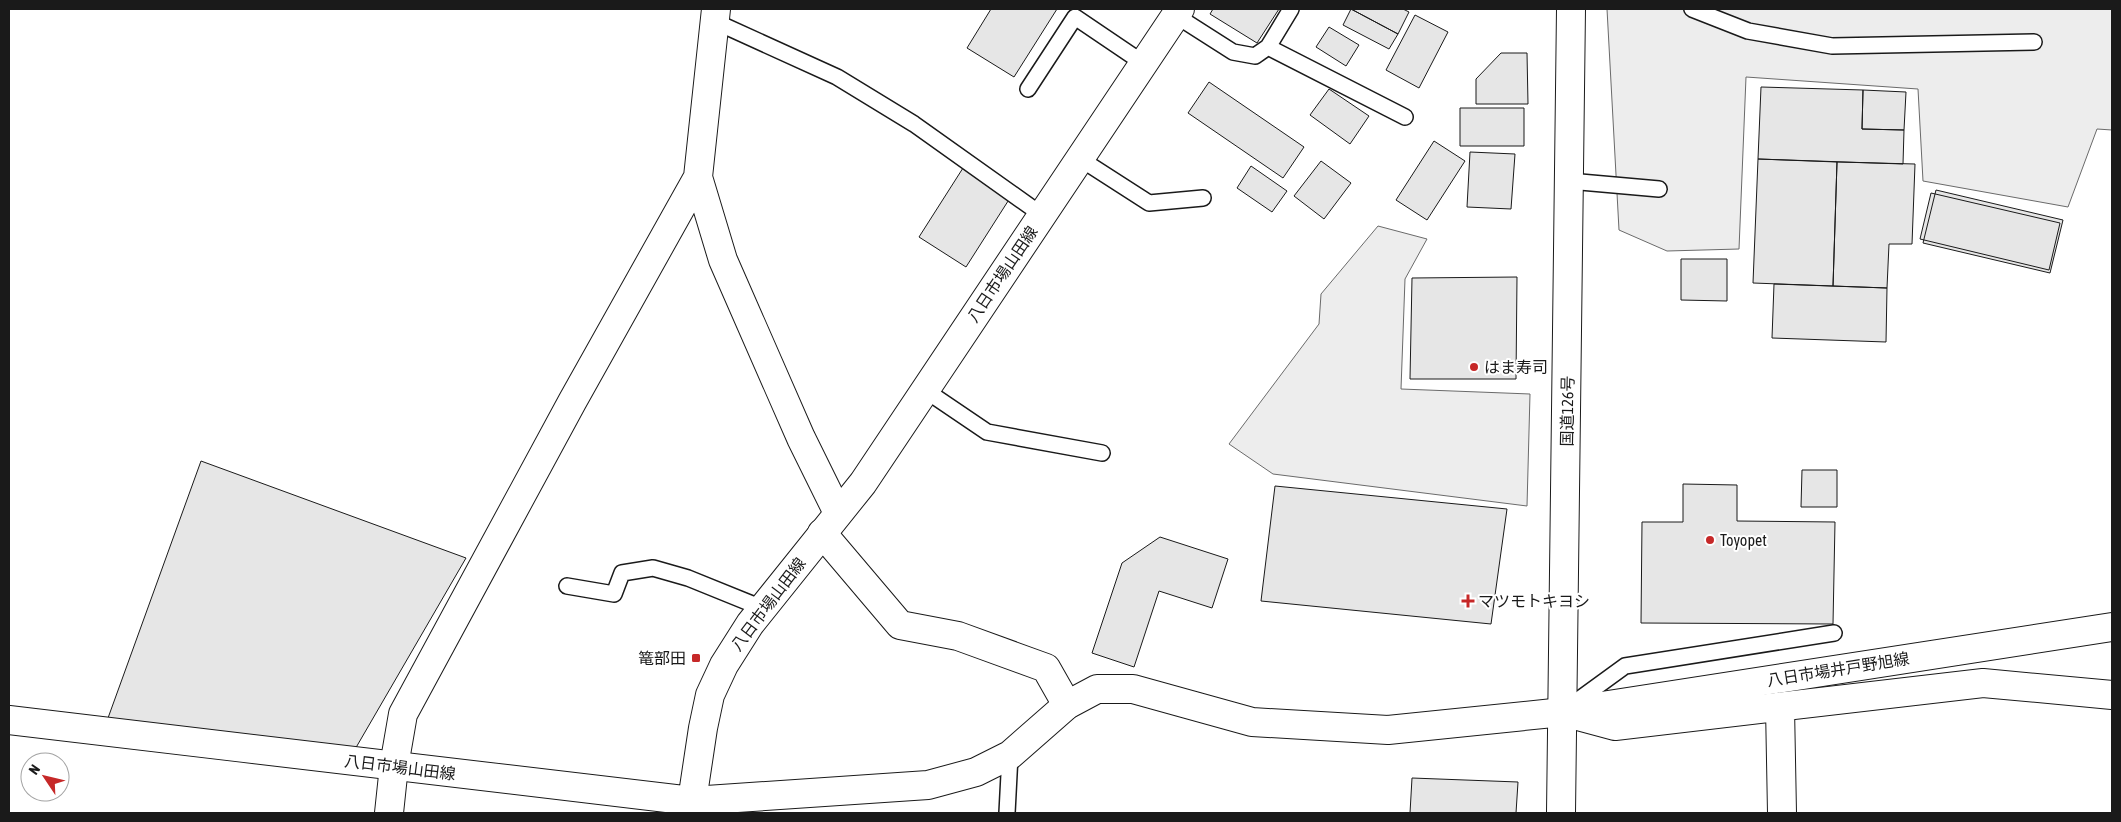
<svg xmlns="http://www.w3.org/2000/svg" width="2121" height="822" viewBox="0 0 2121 822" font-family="'Asap Condensed','Noto Sans JP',sans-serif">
<rect width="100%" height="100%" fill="#fff"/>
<path fill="#ededed" stroke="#6a6a6a" d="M 1607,9 L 2112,9 L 2112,130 L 2097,129 L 2068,207 L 1923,181 L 1918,89 L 1746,77 L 1739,249 L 1667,251 L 1619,230 Z
M 1378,226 L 1427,239 L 1405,279 L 1401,389 L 1530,394 L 1527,506 L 1273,474 L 1229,444 L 1319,324 L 1321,294 Z"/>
<path fill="#e6e6e6" stroke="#1a1a1a" d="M 991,9 L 1057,9 L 1014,77 L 967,48 Z
M 1213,9 L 1279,9 L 1257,43 L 1210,14 Z
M 1351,9 L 1403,9 L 1409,12 L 1398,34 Z
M 1351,9 L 1398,34 L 1389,49 L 1343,25 Z
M 1415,15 L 1448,32 L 1419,88 L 1386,70 Z
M 1329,27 L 1359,45 L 1346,66 L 1316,47 Z
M 1501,53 L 1527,53 L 1528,104 L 1476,104 L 1476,79 Z
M 1209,82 L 1304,147 L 1283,178 L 1188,113 Z
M 1761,87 L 1863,90 L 1862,129 L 1904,130 L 1903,164 L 1758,159 Z
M 1329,89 L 1369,116 L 1350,144 L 1310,115 Z
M 1863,90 L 1906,92 L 1904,130 L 1862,129 Z
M 1460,108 L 1524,108 L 1524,146 L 1460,146 Z
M 1434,141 L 1465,161 L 1427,220 L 1396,200 Z
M 1470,152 L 1515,154 L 1511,209 L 1467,207 Z
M 1758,159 L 1837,162 L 1833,286 L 1753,283 Z
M 1321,161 L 1351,183 L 1324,219 L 1294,196 Z
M 1837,162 L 1915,164 L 1912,244 L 1889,244 L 1887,288 L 1833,286 Z
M 1251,166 L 1287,191 L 1272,212 L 1237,188 Z
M 963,168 L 1010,198 L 966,267 L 919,237 Z
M 1936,190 L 2063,220 L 2050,273 L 1923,243 Z
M 1931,193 L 2060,223 L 2049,270 L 1920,239 Z
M 1681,259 L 1727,259 L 1727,301 L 1681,300 Z
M 1517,277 L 1516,379 L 1410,379 L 1412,278 Z
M 1774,284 L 1887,288 L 1886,342 L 1772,338 Z
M 201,461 L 466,558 L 354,751 L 108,718 Z
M 1802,470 L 1837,470 L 1837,507 L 1801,507 Z
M 1683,484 L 1737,485 L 1737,521 L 1835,522 L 1833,624 L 1641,623 L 1642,522 L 1683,522 Z
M 1275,486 L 1507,509 L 1491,624 L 1261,601 Z
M 1160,537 L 1228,559 L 1212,608 L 1159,591 L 1134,667 L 1092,653 L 1122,563 Z
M 1412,778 L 1518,782 L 1516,813 L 1410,813 Z"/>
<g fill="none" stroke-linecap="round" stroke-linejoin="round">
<g stroke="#1a1a1a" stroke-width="18">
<path id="service" d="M 1692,9 L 1748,31 L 1832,46 L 2034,42
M 1175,15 L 1233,52 L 1255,56 L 1268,47 L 1291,9
M 716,22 L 837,77 L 914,124 L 1042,215
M 1268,47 L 1405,117
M 1028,89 L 1075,17 L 1143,63
M 1079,158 L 1149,203 L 1203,198
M 1569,181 L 1659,189
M 925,390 L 987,432 L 1102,453
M 567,586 L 614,594 L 622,573 L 653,568 L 688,578 L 762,608
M 1570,706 L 1625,666 L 1834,633
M 1007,813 L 1010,755"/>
</g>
<g stroke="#1a1a1a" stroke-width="30">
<path id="minor" d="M 716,9 L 698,177 L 723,260 L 801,438 L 838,513
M 822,533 L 900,625 L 958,636 L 1046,668 L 1067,705
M 1780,707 L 1782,813
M 1563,712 L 1615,726 L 1983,683 L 2112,695
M 389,813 L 394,766 L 403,714 L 572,402 L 698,177"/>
</g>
<g stroke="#1a1a1a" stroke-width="30">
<path id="tertiary" d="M 694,813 L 692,801 L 928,785 L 976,772 L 1010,755 L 1067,705 L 1097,689 L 1133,689 L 1252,722 L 1388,730 L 1563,712"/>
</g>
<g stroke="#1a1a1a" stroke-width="30">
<path id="secondary" d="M 1563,712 L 2112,627
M 9,720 L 692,801 L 703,728 L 710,695 L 724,665 L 750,624 L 863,483 L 1180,9"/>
</g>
<g stroke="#1a1a1a" stroke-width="30">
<path id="trunk" d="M 1561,813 L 1571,9"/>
</g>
<use href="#service" stroke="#fff" stroke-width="15"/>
<use href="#minor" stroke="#fff" stroke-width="28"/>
<use href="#tertiary" stroke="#fff" stroke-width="28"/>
<use href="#secondary" stroke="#fff" stroke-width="28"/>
<use href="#trunk" stroke="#fff" stroke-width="28"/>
</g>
<g fill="#c62828" stroke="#fff" stroke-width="2">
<circle cx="1474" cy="367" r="5"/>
<circle cx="1710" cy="540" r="5"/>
<path d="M1465.5 593.5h5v5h5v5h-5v5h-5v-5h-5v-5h5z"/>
<rect x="691" y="653" width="10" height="10" rx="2.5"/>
</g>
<g text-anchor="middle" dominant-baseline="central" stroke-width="4" stroke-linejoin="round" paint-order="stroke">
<g font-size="16" fill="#1a1a1a" stroke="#fff">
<text transform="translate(1002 274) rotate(-56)">八日市場山田線</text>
<text transform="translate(1567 411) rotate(-89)">国道126号</text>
<text transform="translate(768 604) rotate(-53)">八日市場山田線</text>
<text transform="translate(1838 669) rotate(-9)">八日市場井戸野旭線</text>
<text transform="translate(400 767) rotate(7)">八日市場山田線</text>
</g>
<g font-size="16" fill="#1a1a1a" stroke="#fff" text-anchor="start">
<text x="1484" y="367">はま寿司</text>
<text x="1720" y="540">Toyopet</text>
<text x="1478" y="601">マツモトキヨシ</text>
<text x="686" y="658" text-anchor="end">篭部田</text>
</g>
</g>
<rect width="2121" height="822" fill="none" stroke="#1a1a1a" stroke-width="20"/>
<g transform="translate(45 777) rotate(305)"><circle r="24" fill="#ffffff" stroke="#a3a3a3"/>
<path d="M0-4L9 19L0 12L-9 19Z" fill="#c62828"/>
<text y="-8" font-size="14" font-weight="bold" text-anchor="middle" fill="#1a1a1a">N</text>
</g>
</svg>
